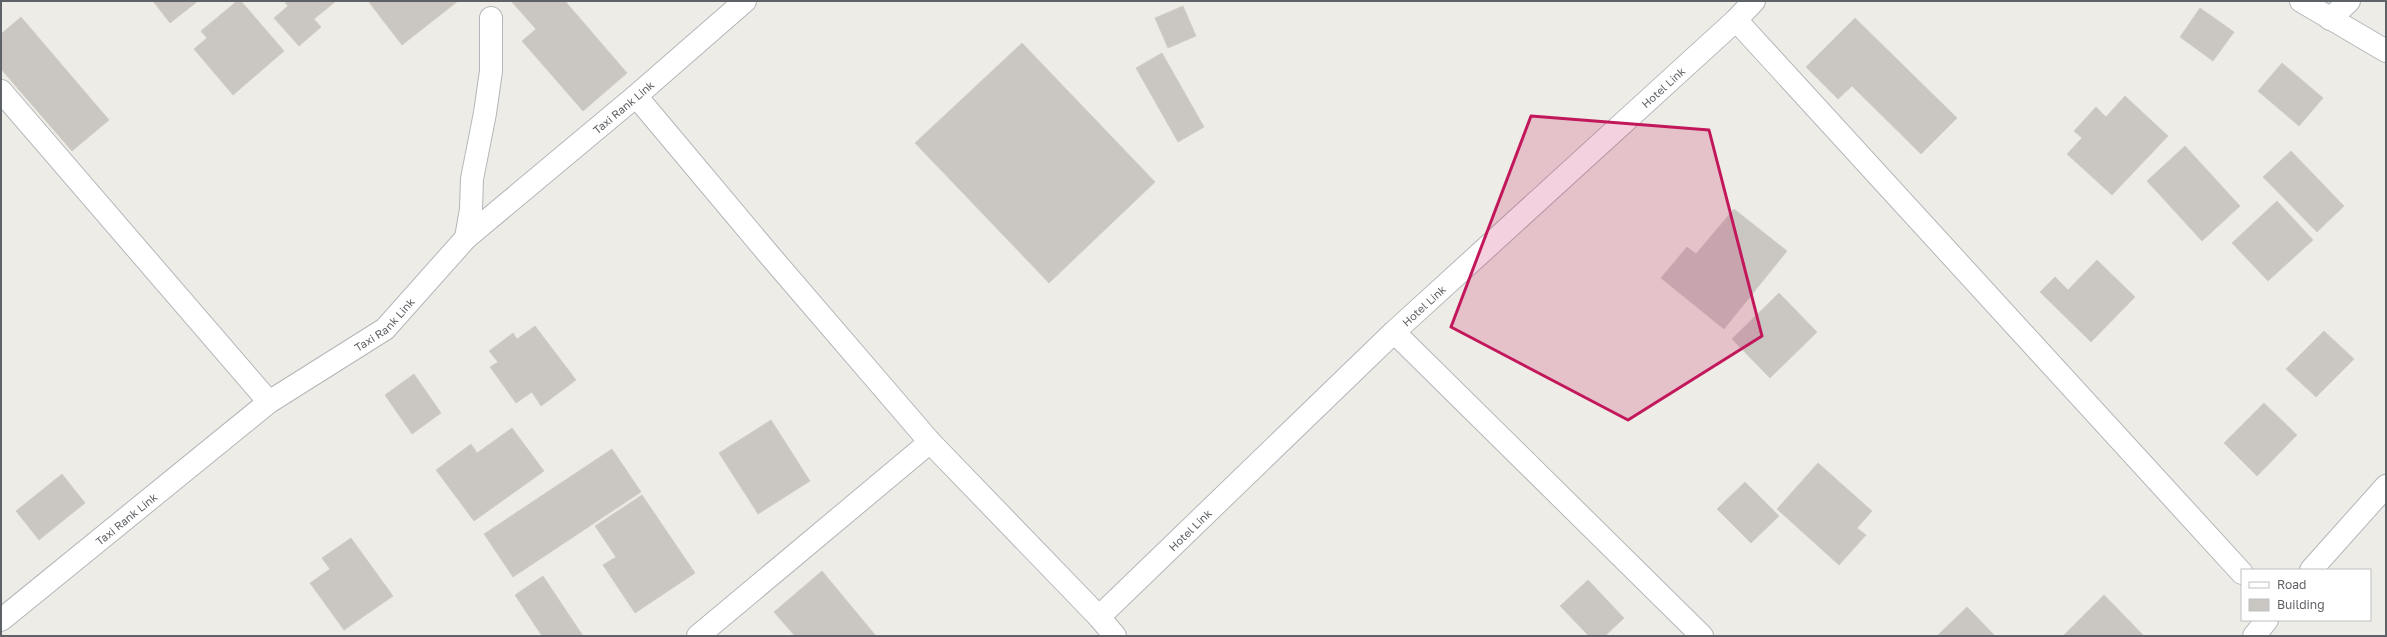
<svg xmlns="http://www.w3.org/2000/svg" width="2387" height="637" viewBox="0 0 2387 637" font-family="'Golos Text',sans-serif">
<rect width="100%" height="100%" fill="#eeece6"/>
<path fill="#cac7c3" stroke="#d2cec5" d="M 153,1 L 198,1 L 170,23 Z
M 237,1 L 241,1 L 284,51 L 233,95 L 194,49 L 207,38 L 201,31 Z
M 284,1 L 336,1 L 314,19 L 321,27 L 299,46 L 274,18 L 288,6 Z
M 368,1 L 458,1 L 402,45 Z
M 511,1 L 565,1 L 627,73 L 583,111 L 522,41 L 536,29 Z
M 1183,6 L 1196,36 L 1168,48 L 1155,18 Z
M 2200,8 L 2234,32 L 2213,61 L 2180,37 Z
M 21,17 L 109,120 L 72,151 L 1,69 L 1,34 Z
M 1855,18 L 1957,118 L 1921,154 L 1852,86 L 1838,99 L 1806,67 Z
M 1022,43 L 1155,182 L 1049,283 L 915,143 Z
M 1162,53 L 1204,127 L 1178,142 L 1136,68 Z
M 2282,63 L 2323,98 L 2299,126 L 2258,91 Z
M 2125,96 L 2168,136 L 2112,195 L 2067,154 L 2082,138 L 2074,131 L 2096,107 L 2106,117 Z
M 2185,146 L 2240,206 L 2202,241 L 2147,181 Z
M 2291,151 L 2344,206 L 2317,232 L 2263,177 Z
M 2277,201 L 2313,240 L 2268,281 L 2232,243 Z
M 1734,209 L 1787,251 L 1724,329 L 1661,278 L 1687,247 L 1696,254 Z
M 2097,260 L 2135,297 L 2091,342 L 2040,292 L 2055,277 L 2068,290 Z
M 1779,293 L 1817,332 L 1770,378 L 1732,339 Z
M 535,326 L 576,380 L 541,406 L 532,392 L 516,403 L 490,367 L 498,362 L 489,351 L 513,333 L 517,339 Z
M 2324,331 L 2354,359 L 2316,397 L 2286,369 Z
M 414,374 L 441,413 L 412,434 L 385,395 Z
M 2264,403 L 2297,435 L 2257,476 L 2224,443 Z
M 771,420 L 810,481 L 758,514 L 719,453 Z
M 512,428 L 544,471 L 474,521 L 436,470 L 471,444 L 477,453 Z
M 612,449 L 641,492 L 513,577 L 484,534 Z
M 1818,463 L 1872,511 L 1857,528 L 1866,535 L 1839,565 L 1777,509 Z
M 62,474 L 85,503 L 39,540 L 16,511 Z
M 1745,482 L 1779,516 L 1751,543 L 1717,509 Z
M 642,495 L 695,573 L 635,613 L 603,565 L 616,557 L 595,526 Z
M 351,538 L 393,596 L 344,630 L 310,583 L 330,569 L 322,558 Z
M 822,571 L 876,636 L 795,636 L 774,612 Z
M 543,576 L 583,636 L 542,636 L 515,595 Z
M 1588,580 L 1624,618 L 1605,636 L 1589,636 L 1560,606 Z
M 2104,595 L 2144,636 L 2063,636 Z
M 1967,607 L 1995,636 L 1937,636 Z"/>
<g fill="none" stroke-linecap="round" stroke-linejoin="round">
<g stroke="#b3b6b9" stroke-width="24">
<g id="minor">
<path d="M 2301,1 L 2386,51"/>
<path d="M 2330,19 L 2349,1"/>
<path d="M 1736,20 L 2242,573"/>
<path d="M 1,91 L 269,402"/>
<path d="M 636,96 L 771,257 L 930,442 L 1099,617 L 1115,636"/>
<path d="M 466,238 L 471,209 L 472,179 L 485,113 L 491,71 L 491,18"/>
<path d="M 1394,332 L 1702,636"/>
<path d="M 2311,570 L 2386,486"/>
<path id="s1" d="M 1099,617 L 1394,332 L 1736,20 L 1754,1"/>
<path id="s2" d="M 1,620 L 269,402 L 385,329 L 466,238 L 636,96 L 745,1"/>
<path d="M 698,636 L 930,442"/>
<path d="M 2254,636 L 2267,620"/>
</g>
</g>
<use href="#minor" stroke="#fff" stroke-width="22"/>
</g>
<path fill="#c2185b" fill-opacity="0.2" stroke="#c2185b" stroke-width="3" stroke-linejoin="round" d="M 1531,116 L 1709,130 L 1762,336 L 1628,420 L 1451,327 Z"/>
<g text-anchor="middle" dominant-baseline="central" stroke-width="3.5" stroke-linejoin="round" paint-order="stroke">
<g font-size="11" fill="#5e6165" stroke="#fff">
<text stroke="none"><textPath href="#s1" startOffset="774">Hotel Link</textPath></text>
<text stroke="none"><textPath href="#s2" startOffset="809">Taxi Rank Link</textPath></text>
<text stroke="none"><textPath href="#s1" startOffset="450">Hotel Link</textPath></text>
<text stroke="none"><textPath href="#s2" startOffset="485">Taxi Rank Link</textPath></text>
<text stroke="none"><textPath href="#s2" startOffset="161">Taxi Rank Link</textPath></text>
<text stroke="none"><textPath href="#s1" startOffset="126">Hotel Link</textPath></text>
</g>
</g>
<rect width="2387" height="637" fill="none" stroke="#5e6165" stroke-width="4"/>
<rect x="2241" y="569" width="130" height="52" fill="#ffffff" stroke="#bfc0c1"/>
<rect x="2249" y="582" width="20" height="6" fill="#ffffff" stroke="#bfc0c1"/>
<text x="2277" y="589" font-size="12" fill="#5e6165">Road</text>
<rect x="2249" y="599" width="20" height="12" fill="#cac7c3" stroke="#bfc0c1"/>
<text x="2277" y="609" font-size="12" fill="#5e6165">Building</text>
</svg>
